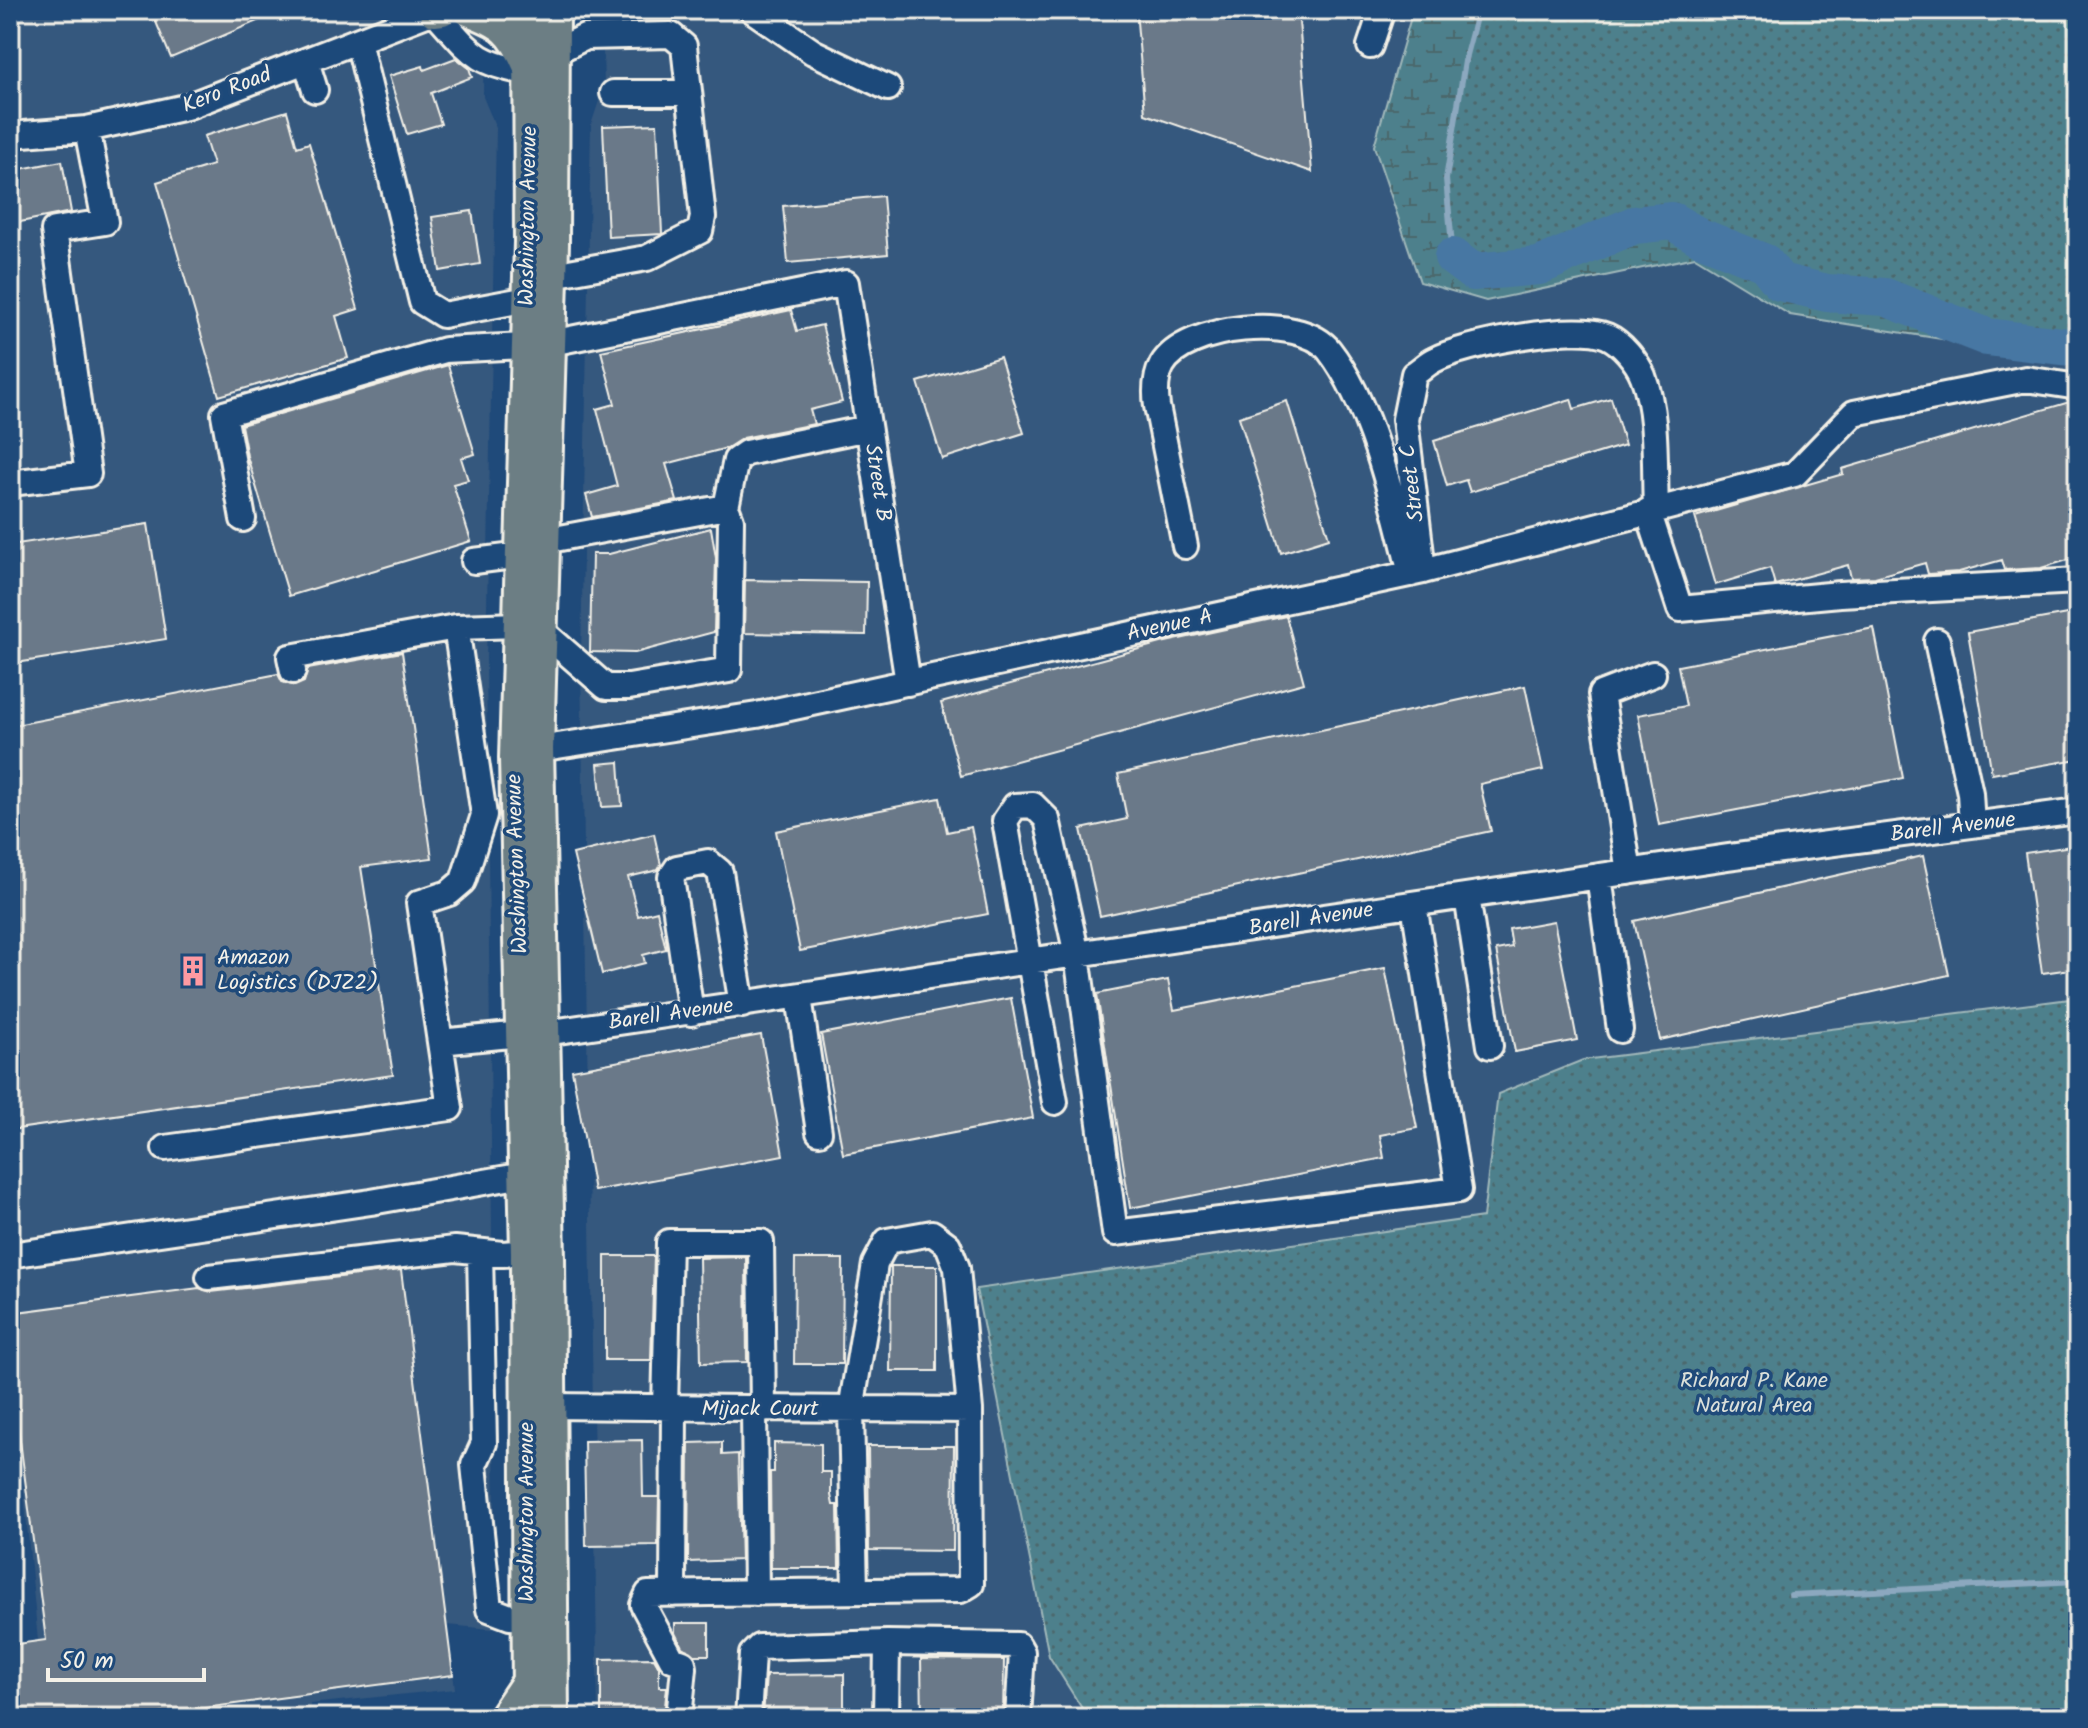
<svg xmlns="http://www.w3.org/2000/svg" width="2088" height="1728" viewBox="0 0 2088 1728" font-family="Kalam,sans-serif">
<defs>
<pattern id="wetland-marsh" width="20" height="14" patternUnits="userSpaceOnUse" patternTransform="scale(2)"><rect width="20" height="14" fill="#4e808c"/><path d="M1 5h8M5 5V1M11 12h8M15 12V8" fill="none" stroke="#4c676c"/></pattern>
<pattern id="park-dots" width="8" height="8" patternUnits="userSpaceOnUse" patternTransform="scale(2)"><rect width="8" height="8" fill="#4e808c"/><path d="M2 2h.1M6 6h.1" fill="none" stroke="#4c676c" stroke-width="1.8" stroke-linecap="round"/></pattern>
</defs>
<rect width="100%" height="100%" fill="#1f4a7a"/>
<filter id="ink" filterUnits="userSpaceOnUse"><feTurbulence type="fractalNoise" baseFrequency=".0125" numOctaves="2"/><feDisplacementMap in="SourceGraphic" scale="16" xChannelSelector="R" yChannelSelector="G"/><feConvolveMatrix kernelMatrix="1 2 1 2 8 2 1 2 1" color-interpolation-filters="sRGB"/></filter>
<g filter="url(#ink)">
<path fill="#36587e" d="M 10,10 L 484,10 L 483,97 L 496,128 L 486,660 L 496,1617 L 492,1629 L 447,1625 L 455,1689 L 310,1704 L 310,1718 L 10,1718 L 10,1645 L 38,1641 L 10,1345 Z
M 602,10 L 1413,10 L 1374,146 L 1486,301 L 1695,257 L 1790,315 L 2030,353 L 2078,348 L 2078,998 L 1583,1060 L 1498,1094 L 1483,1217 L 977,1289 L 1049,1656 L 1088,1718 L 598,1718 L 581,660 L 591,125 L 604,86 Z"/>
<path fill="url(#wetland-marsh)" stroke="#a1b8ba" stroke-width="2" d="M 1413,10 L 2078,10 L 2078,348 L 2030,353 L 1790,315 L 1695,257 L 1486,301 L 1420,282 L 1374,146 Z"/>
<path fill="url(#park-dots)" stroke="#a1b8ba" stroke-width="2" d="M 1478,10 L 2078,10 L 2078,348 L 1987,337 L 1885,297 L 1827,293 L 1780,282 L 1765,263 L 1700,237 L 1672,221 L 1634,225 L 1539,266 L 1473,272 L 1453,257 L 1446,179 L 1466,55 Z
M 2078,998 L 2078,1718 L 1088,1718 L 1049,1656 L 976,1289 L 1483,1217 L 1498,1094 L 1583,1060 Z"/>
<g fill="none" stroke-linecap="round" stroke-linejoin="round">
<path stroke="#8ca8bf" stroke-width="6" d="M 1453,257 L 1446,179 L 1466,55 L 1478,10
M 1791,1595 L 2078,1581"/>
<path stroke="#4677a3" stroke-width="38" d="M 1453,257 L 1473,272 L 1539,266 L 1634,225 L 1672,221 L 1700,237 L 1765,263 L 1780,282 L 1827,293 L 1885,297 L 1987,337 L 2078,348"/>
</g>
<path fill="#6a7989" stroke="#f4f1e8" stroke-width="2" d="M 151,10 L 283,10 L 171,58 Z
M 1136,10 L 1298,10 L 1312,172 L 1145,114 Z
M 456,58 L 469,68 L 472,77 L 431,93 L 441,124 L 407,134 L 389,76 L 423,66 L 424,70 Z
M 287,111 L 297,147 L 309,143 L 358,309 L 336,316 L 348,358 L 219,396 L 157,182 L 213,165 L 204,136 Z
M 657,124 L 662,234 L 608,237 L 603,126 Z
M 62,161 L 71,212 L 10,224 L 10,171 Z
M 883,196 L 888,254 L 788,263 L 783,206 Z
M 472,211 L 480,264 L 440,271 L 432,217 Z
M 791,310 L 797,331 L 822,325 L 842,402 L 810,410 L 814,424 L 743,438 L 727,448 L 666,464 L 677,501 L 592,517 L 586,495 L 617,486 L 597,409 L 615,404 L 601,351 Z
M 1000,357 L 1024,433 L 942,459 L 918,382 Z
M 448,365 L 475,454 L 461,458 L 468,480 L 453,484 L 471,541 L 289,596 L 247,456 L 241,425 Z
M 1611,398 L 1625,445 L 1470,492 L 1466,480 L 1447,486 L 1434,441 L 1571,399 L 1574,409 Z
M 1287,401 L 1329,538 L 1281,553 L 1239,417 Z
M 2073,401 L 2078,402 L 2078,557 L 2041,568 L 2005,570 L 2002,560 L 1959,572 L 1928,574 L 1925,563 L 1875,577 L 1851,578 L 1848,565 L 1775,585 L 1770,568 L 1715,585 L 1695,517 L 1843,474 L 1842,469 Z
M 148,524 L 166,639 L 10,664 L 10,545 Z
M 711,528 L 716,558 L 714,632 L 635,653 L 590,652 L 592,554 L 609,554 Z
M 745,580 L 867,582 L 866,635 L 744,633 Z
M 2078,612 L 2078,759 L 1992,774 L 1968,632 Z
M 1286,616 L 1304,683 L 961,776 L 941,703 L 1161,643 Z
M 1874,628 L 1903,778 L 1659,825 L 1638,715 L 1686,706 L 1678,666 Z
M 402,652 L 432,858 L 361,867 L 393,1075 L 10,1130 L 10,726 L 278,674 L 282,682 L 295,686 L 304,682 L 308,669 Z
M 1525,686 L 1543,770 L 1480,784 L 1491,831 L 1100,916 L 1081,829 L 1127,819 L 1118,774 Z
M 619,762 L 622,806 L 602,807 L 598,764 Z
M 940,798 L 947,832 L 971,827 L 988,914 L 800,951 L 776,831 Z
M 654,834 L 661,865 L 658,870 L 628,877 L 638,916 L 657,911 L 666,949 L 643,955 L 645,963 L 602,974 L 573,854 Z
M 2078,845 L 2078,968 L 2042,973 L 2025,853 Z
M 1923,856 L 1949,975 L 1660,1040 L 1634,921 Z
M 1554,921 L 1577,1040 L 1515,1052 L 1496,950 L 1512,947 L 1509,929 Z
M 1385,968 L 1417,1128 L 1380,1135 L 1384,1158 L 1130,1208 L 1097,994 L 1168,980 L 1174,1010 Z
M 1011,998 L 1033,1118 L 843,1154 L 821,1034 Z
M 761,1035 L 783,1155 L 594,1191 L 572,1070 Z
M 605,1256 L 654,1256 L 651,1360 L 605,1360 Z
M 746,1257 L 747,1362 L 701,1363 L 699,1258 Z
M 795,1259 L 843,1259 L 842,1364 L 794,1364 Z
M 891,1266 L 937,1266 L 937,1371 L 890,1371 Z
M 401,1270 L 453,1675 L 129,1718 L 10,1718 L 10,1645 L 46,1640 L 10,1364 L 10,1313 L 199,1288 L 211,1292 Z
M 642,1440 L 643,1497 L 659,1497 L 658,1545 L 586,1546 L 584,1441 Z
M 722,1442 L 722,1455 L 738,1454 L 741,1560 L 688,1562 L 689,1443 Z
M 774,1443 L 821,1444 L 821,1472 L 831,1472 L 831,1495 L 833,1505 L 838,1505 L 839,1568 L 771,1568 L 770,1472 L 774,1472 Z
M 868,1446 L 954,1446 L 953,1551 L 869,1550 Z
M 675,1623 L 709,1623 L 709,1655 L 695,1655 L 682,1647 L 675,1633 Z
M 654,1658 L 659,1667 L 659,1687 L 667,1687 L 664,1716 L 601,1718 L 601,1659 Z
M 921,1659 L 1004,1660 L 1003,1718 L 922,1718 Z
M 844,1674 L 844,1718 L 763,1718 L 766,1675 Z"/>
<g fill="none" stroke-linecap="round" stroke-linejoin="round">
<g stroke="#f4f1e8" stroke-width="30">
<path id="minor" d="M 752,10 L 813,52 L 888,88
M 358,41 L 422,302 L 443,315 L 528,299
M 1370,46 L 1382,10
M 306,61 L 315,90
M 613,93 L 689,93
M 10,135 L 87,129 L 186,107 L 434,11 C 472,53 473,63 531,73
M 552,275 L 647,258 L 700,231 L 703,217 L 684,46 L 671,35 L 585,37 L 555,52
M 551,343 L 846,283 L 908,683
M 10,483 L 88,474 L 54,230 L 105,222 L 87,129
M 726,507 L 736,460 L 746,453 L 868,428
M 1648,511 L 1680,609 L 1840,594 L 2078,581
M 243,519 L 224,414 L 445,350 L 526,346
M 1185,546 L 1157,406 C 1155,392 1155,378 1162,365 C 1185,325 1300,313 1329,350 C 1372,405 1395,508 1411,574
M 474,561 L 521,555
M 1423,571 L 1405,419 L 1414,374 C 1421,370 1427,363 1434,360 C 1464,344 1575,322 1607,336 C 1621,342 1637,361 1643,376 C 1658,415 1654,467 1656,509
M 542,631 L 606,687 L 629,687 L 729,670 L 731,520 L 726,507 L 544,541
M 1937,641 L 1970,793 L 1972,825
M 293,671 L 290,657 L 456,627
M 538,749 L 757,715 L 1423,571 L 1795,474 L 1854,413 L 2026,379 L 2078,387
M 1629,872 L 1601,694 L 1653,674
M 1599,876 L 1620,1030
M 1467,896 L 1490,1046
M 799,997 L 819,1132
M 691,1013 L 671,877 L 677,868 L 708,862 L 720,872 L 742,1005
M 545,1033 L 1728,857 L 2078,811
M 440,1042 L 521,1034
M 1055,1102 L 1005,821 L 1015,806 L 1033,805 L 1047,819 L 1077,955 L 1115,1233 L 1459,1190 L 1414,904
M 165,1148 L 450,1108 L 419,903 L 449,893 L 463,881 L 484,815 L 456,627 L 519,625
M 480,1252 L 484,1443 L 474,1465 L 489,1609 L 510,1617 L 528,1618
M 10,1255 L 371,1202 L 524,1175
M 209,1277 L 455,1249 L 503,1254 L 526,1252
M 549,1406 L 970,1410
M 665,1408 L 669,1242 L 761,1242 L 763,1409
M 754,1409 L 756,1593
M 673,1594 L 674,1408
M 679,1718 L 684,1668 L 683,1663 L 672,1659 L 643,1605 L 648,1594 C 752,1592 857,1591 961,1590 L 971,1584 L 970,1410 L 957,1268 L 948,1245 L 932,1233 L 887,1241 L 875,1264 L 851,1410 L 855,1591
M 748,1718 L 752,1654 L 759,1647 L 887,1643 L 1018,1645 L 1022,1652 L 1018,1718
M 886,1718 L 887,1643"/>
</g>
<g stroke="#f4f1e8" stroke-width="36">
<path id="major" d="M 468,10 C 503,23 513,30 528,65
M 434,11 L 442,10
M 503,1718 L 528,1681
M 528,1718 L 526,1252 L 515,758 L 530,242 L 529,10
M 553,1718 L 549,1258 L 538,749 L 553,244 L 554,10"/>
</g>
<use href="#minor" stroke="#1f4a7a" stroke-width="24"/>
<use href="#major" stroke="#6c7e84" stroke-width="30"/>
</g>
</g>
<defs>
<g id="building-bare" transform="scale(2.4)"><path d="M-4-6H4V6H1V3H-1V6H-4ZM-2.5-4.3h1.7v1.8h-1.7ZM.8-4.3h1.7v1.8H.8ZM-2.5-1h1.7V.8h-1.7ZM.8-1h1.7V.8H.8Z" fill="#ff9aa2" stroke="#1f4a7a" stroke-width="2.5" paint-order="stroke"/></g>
</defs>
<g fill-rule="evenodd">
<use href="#building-bare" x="193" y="971"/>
</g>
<g text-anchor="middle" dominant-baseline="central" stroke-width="7" stroke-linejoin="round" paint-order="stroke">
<g font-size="22" fill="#f4f1e8" stroke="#1f4a7a">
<text transform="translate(227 91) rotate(-21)">Kero Road</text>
<text transform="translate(529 216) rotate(-89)">Washington Avenue</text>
<text transform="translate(877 483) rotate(81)">Street B</text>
<text transform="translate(1413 483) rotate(-97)">Street C</text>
<text transform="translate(1170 626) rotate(-12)">Avenue A</text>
<text transform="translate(1953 828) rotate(-7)">Barell Avenue</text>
<text transform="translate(518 864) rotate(-92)">Washington Avenue</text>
<text transform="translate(1311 920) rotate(-9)">Barell Avenue</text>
<text transform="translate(671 1015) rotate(-8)">Barell Avenue</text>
<text x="760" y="1409">Mijack Court</text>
<text transform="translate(527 1512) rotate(-90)">Washington Avenue</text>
</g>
<g font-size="22" fill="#f4f1e8" stroke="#1f4a7a" text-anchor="start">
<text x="217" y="958">Amazon<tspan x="217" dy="25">Logistics (DJZ2)</tspan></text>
</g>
<g font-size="22" fill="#dbe0da" stroke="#1f4a7a">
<text x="1754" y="1381">Richard P. Kane<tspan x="1754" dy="25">Natural Area</tspan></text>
</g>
</g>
<rect width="2088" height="1728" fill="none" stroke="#1f4a7a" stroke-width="40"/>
<rect x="20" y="20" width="2048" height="1688" fill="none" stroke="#f4f1e8" stroke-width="3" filter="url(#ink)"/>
<path d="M48 1668v12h156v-12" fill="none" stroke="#f4f1e8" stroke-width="4"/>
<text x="60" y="1668" font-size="24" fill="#f4f1e8" stroke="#1f4a7a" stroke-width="6" paint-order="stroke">50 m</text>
</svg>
